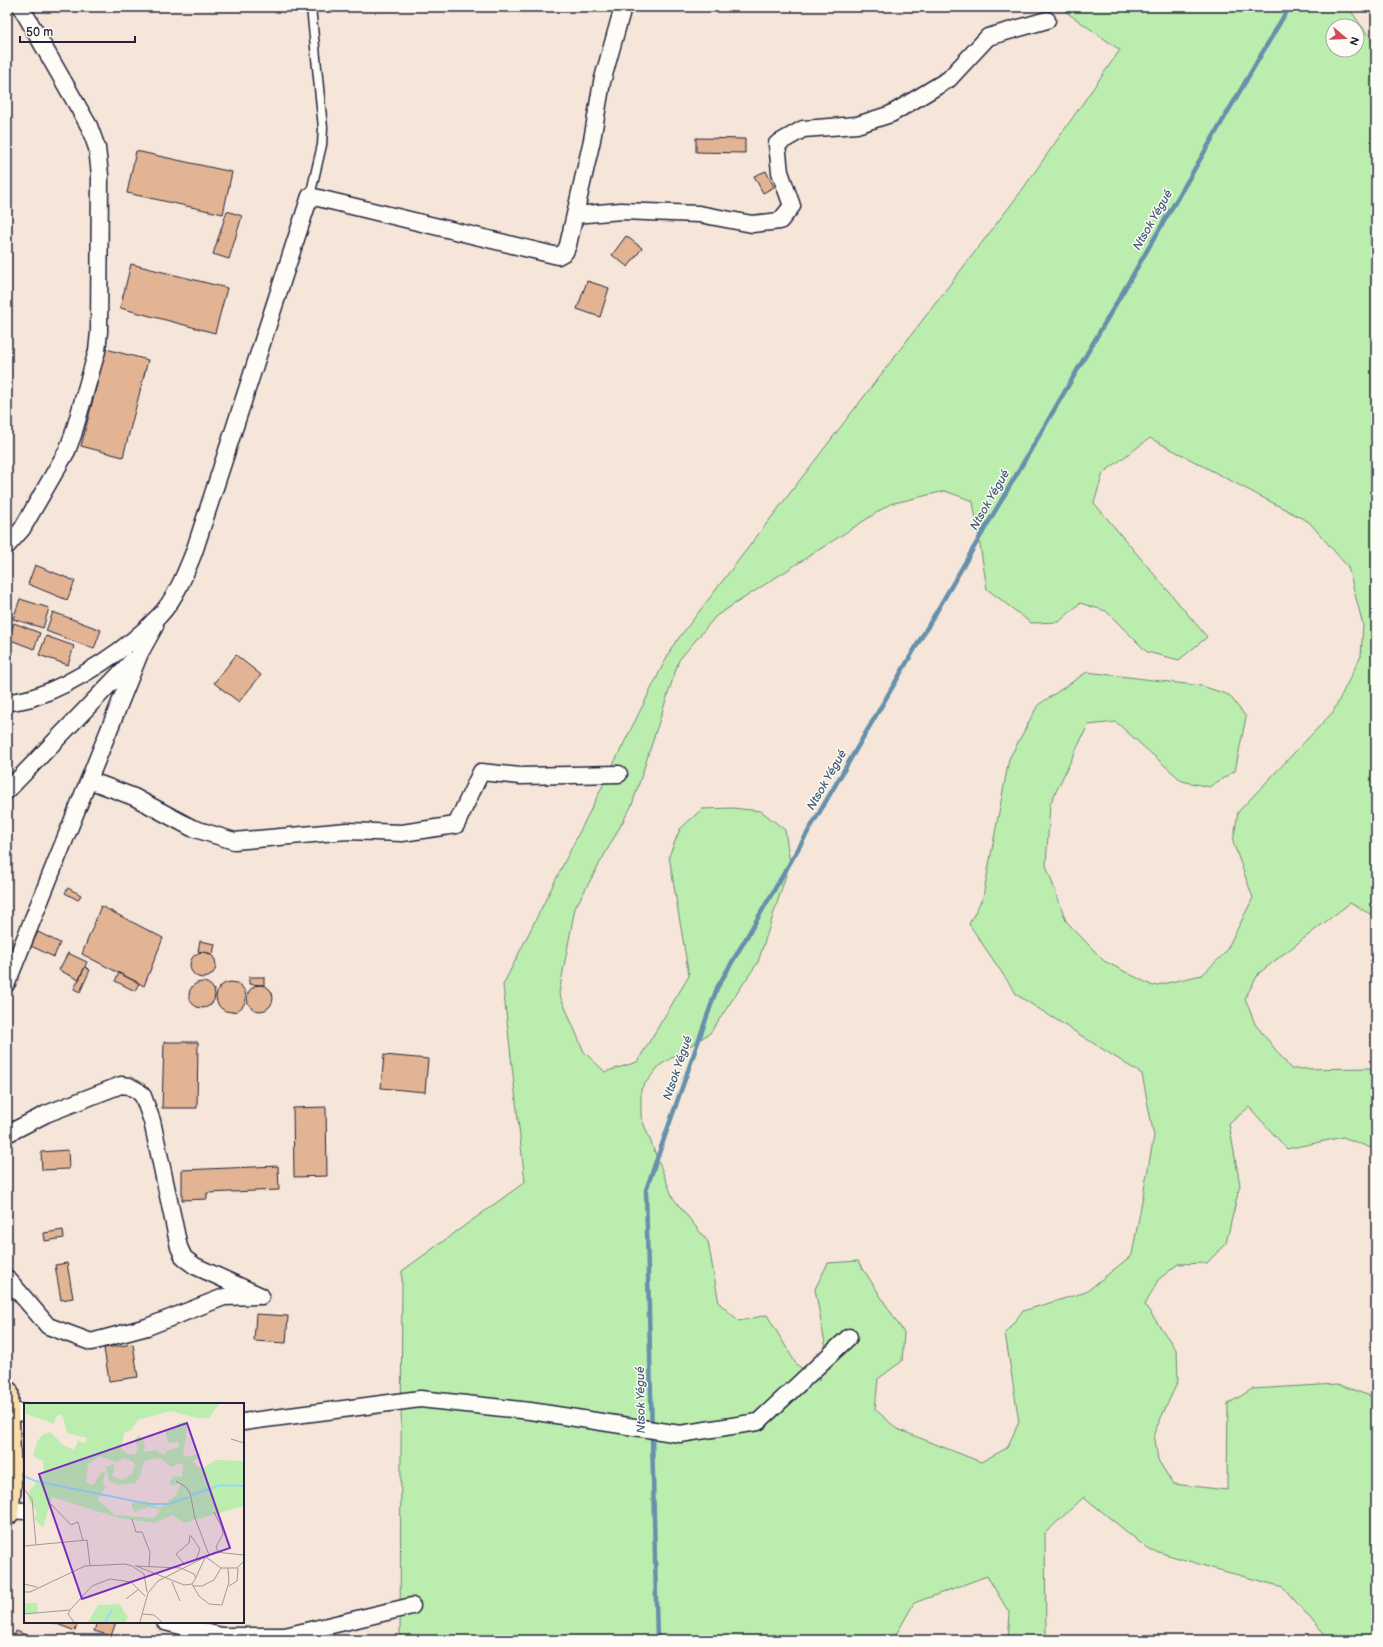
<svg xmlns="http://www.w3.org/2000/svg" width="1383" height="1647" viewBox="0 0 1383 1647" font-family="'Balsamiq Sans',sans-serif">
<rect width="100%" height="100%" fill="#f5e6d9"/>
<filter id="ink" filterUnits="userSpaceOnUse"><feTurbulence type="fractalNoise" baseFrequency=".025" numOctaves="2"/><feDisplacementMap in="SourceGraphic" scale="8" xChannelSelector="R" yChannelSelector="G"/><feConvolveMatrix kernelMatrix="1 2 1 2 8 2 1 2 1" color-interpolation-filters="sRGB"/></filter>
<g filter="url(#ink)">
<path fill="#bbeeae" stroke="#6e8874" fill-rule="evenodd" d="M 1059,7 L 1348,7 L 1376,46 L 1376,917 L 1350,903 L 1259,973 L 1245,998 L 1255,1024 L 1291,1069 L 1376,1068 L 1376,1150 L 1343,1137 L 1287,1149 L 1249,1107 L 1229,1124 L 1240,1185 L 1226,1243 L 1207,1263 L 1178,1264 L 1158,1280 L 1145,1305 L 1177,1351 L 1178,1381 L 1154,1433 L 1158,1460 L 1173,1484 L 1227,1490 L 1228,1404 L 1252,1389 L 1337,1384 L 1376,1398 L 1376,1640 L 1329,1640 L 1283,1587 L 1212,1568 L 1148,1549 L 1084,1497 L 1045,1533 L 1046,1640 L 1008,1640 L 1010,1614 L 987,1576 L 914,1603 L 893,1640 L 400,1640 L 402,1271 L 525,1182 L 503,985 L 672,647 L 1020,193 L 1120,50 ZM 1333,26 L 1357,26 L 1357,50 L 1333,50 ZM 1150,438 L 1309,522 L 1348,567 L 1363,625 L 1361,656 L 1333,712 L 1238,812 L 1233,842 L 1253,898 L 1225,953 L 1202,975 L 1153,986 L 1104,961 L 1066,921 L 1046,865 L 1050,804 L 1088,725 L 1116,722 L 1182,781 L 1209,787 L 1235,771 L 1246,717 L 1229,695 L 1202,686 L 1087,672 L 1038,705 L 1009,759 L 983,897 L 969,924 L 1017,995 L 1142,1074 L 1154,1136 L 1132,1255 L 1086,1292 L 1023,1311 L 1005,1333 L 1019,1422 L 1007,1448 L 981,1462 L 897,1429 L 875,1409 L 878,1379 L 902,1361 L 904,1333 L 858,1261 L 828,1263 L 815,1289 L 826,1349 L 819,1381 L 796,1364 L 767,1315 L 739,1321 L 719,1303 L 708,1242 L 673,1198 L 641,1117 L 641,1089 L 659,1066 L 710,1033 L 758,962 L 790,863 L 785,830 L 761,811 L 732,808 L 702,809 L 680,829 L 669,856 L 689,976 L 637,1062 L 605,1072 L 584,1052 L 559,993 L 575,908 L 632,805 L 679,660 L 716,616 L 890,504 L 945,491 L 973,501 L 987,589 L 1031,623 L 1059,622 L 1080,603 L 1106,611 L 1147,652 L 1179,660 L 1207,637 L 1094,503 L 1103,473 Z"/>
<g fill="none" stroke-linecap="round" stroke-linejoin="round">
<path stroke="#6690ab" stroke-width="4.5" d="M 657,1640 L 646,1190 L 717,988 L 1289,7"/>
</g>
<path fill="#e2b493" stroke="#22223b" d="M 696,138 L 745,139 L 745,153 L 696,152 Z
M 136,151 L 232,172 L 223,214 L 127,193 Z
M 766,171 L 774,187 L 763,193 L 754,176 Z
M 227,211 L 242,216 L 229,259 L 213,254 Z
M 626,236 L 642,248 L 628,267 L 612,255 Z
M 131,264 L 227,288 L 215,333 L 120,308 Z
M 587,281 L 609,288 L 600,317 L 577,309 Z
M 106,349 L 148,360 L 123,457 L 81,446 Z
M 35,565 L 75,581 L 67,600 L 28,584 Z
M 20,599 L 49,608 L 43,628 L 13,619 Z
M 53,612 L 101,630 L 94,649 L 46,631 Z
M 14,623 L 40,633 L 34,649 L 8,639 Z
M 46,636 L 74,646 L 68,665 L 39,655 Z
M 236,655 L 261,675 L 239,702 L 214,683 Z
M 68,888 L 81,895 L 78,900 L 65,893 Z
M 101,906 L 163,938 L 144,986 L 82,954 Z
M 38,932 L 60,943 L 54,957 L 31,946 Z
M 200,941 L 215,944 L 213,954 L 198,951 Z
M190 965a13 13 0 1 1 26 0a13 13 0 1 1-26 0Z
M 68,953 L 87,962 L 79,980 L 59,970 Z
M 85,967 L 90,970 L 80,992 L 74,989 Z
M 119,973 L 139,983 L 135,991 L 115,981 Z
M 249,977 L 264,977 L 264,985 L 249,984 Z
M216 997a15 15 0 1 1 30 0a15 15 0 1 1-30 0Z
M189 995a13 13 0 1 1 26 0a13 13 0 1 1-26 0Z
M247 998a13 13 0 1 1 26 0a13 13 0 1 1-26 0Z
M 164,1042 L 198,1042 L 197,1108 L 162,1108 Z
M 384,1055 L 428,1059 L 425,1092 L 381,1088 Z
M 326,1107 L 327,1176 L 294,1177 L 293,1108 Z
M 68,1150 L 69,1169 L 42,1170 L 41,1152 Z
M 278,1166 L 279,1190 L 207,1193 L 207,1199 L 182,1200 L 182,1170 Z
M 63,1230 L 64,1238 L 45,1241 L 44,1233 Z
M 67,1263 L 73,1298 L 61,1300 L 55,1265 Z
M 256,1314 L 288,1316 L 286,1343 L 254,1341 Z
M 133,1344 L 138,1377 L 109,1381 L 104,1348 Z
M 52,1622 L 78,1622 L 75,1631 Z
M 97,1622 L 116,1622 L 111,1636 L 94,1631 Z
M 16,1631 L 34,1638 L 34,1640 L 13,1640 Z"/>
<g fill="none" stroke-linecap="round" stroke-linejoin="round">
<g stroke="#22223b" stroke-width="11">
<path id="lane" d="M 310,196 L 322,145 L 323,128 L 311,7"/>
</g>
<g stroke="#22223b" stroke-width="19">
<path id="street" d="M 575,215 L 621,211 L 699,214 L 752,224 L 780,221 L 792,206 L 780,172 L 777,144 L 803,129 L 857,125 L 891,114 L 949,79 L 988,37 L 1047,20
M 7,546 L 22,529 L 67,451 L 73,435 L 97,351 L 99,332 L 100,175 L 97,148 L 89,126 L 21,7
M 7,703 C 16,701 26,700 34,697 C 76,683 129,648 159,616 C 175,600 186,572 194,552 L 310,196 L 558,256 L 565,252 L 568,245 L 592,140 L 602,82 L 623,7
M 89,780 L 134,797 L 192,828 L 234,841 L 347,831 L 402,833 L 456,825 L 481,772 L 520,776 L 619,774
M 7,791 L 133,660
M 7,983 L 140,653 L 155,626
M 7,1134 L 46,1114 L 121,1085 L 129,1086 L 138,1091 L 143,1096 L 152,1121 L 179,1247 L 184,1258 L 195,1266 L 261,1296
M 7,1278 L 48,1326 L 91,1342 L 147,1327 L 224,1297 L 257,1296
M 8,1411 L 25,1413
M 243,1422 L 420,1399 L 530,1411 L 680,1434 L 758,1422 L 849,1337
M 8,1510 L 25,1511
M 165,1622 L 221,1636 L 285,1636 L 412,1606"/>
</g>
<g stroke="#22223b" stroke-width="25">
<path id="primary" d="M 7,1392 L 10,1485 L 7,1514"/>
</g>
<use href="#lane" stroke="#fdfcf7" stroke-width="8"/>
<use href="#street" stroke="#fdfcf7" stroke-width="16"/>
<use href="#primary" stroke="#faddab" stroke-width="22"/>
</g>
</g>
<g text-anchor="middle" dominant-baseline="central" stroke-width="3" stroke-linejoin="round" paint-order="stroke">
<g font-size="12" font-style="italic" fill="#445973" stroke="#fdfcf7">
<text transform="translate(1153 220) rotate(-60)">Ntsok Yégué</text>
<text transform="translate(990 500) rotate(-60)">Ntsok Yégué</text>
<text transform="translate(827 780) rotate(-60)">Ntsok Yégué</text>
<text transform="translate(678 1068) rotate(-71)">Ntsok Yégué</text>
<text transform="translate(641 1400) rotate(-91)">Ntsok Yégué</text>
</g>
</g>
<g transform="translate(24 1403)">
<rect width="220" height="220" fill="#f5e6d9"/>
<path d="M 0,1 L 195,1 L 185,15 L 172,15 L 147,8 L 114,17 L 107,27 L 100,30 L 97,46 L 106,52 L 111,51 L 114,47 L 111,36 L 114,32 L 119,35 L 121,45 L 119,49 L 132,47 L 140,52 L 143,48 L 155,44 L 154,39 L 144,40 L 141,27 L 151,25 L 156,19 L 164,20 L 159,52 L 164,54 L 177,50 L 176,54 L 169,58 L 174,64 L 179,65 L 192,57 L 220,58 L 220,103 L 160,120 L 148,112 L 131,120 L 95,115 L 28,94 L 19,125 L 10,115 L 13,110 L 4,95 L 6,87 L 20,70 L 19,57 L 13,56 L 9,52 L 13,39 L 18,32 L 26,29 L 39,42 L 50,47 L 54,38 L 62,40 L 63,35 L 43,30 L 38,11 L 32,14 L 30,21 L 0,10 ZM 75,53 L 92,59 L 100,55 L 108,58 L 111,62 L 108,71 L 98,77 L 88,73 L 91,63 L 89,61 L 82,64 L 85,77 L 95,82 L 111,80 L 116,74 L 119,60 L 124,57 L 136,55 L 147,64 L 157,60 L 159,62 L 158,74 L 150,73 L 145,80 L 149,83 L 157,80 L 153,91 L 136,105 L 121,98 L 108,100 L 108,105 L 111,109 L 124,104 L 134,106 L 136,108 L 130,115 L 91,112 L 73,96 L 82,84 L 79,80 L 81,69 L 78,68 L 69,82 L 62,79 L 64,62 ZM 0,200 L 13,200 L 14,210 L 0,211 ZM 95,201 L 104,214 L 101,219 L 64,219 L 74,202 Z" fill="#bbeeae" fill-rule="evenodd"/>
<path fill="none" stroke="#94daf5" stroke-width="2" d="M 0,73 L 11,78 L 125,101 L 145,101 L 165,94M 168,92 L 196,82 L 220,83M 81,219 L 88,207"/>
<path fill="none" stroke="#a1989a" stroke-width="1" d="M 207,36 L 220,40M 152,78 L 162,84 L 166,90 L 171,115 L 185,152M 0,86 L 8,96 L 12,142M 27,101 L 47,122 L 54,119 L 59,138M 190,109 L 198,125 L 199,131 L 192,144 L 194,148M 108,116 L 112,129 L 118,129 L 126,149 L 125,164M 167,133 L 176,146 L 172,157M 0,143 L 63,137 L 66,162M 182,154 L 197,165 L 213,165 L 220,158M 161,162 L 152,151 L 165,140 L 166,132M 111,163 L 157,165 L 170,171 L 172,175 L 168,181 L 160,182 L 112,163M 172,174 L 181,155M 148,179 L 156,198M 0,181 L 13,184M 168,181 L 175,193 L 185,201 L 198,202 L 205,179 L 204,165M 169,183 L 178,183 L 190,177 L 197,165M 205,183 L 213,178 L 214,165M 0,189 L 6,189 L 61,163 L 101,161 L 108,163 L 120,171 L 123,189M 102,196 L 115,186M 46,208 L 44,211 L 50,219M 0,211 L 46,207 L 68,183 L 86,176 L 107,179 L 121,193M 118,211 L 130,212 L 138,219M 116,219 L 124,190 L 134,178 L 191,149 L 220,152"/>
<path fill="#7b2cbf" fill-opacity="0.15" stroke="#7b2cbf" stroke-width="2" d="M 163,20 L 206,145 L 58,196 L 15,71 Z"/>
<rect width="220" height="220" fill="none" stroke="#22223b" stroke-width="2"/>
</g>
<rect width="1383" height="1647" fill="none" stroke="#fdfcf7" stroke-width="24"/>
<rect x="12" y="12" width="1359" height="1623" fill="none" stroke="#22223b" stroke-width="1.5" filter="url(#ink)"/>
<g transform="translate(1345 38) rotate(109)"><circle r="19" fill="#fdfcf7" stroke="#a5a5ac"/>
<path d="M0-3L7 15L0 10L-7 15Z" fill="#d1495b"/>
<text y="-6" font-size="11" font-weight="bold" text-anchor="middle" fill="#22223b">N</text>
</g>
<path d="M20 36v6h115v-6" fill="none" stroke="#22223b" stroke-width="2"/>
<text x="26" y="36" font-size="12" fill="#22223b" stroke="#fdfcf7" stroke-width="3" paint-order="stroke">50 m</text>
</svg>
